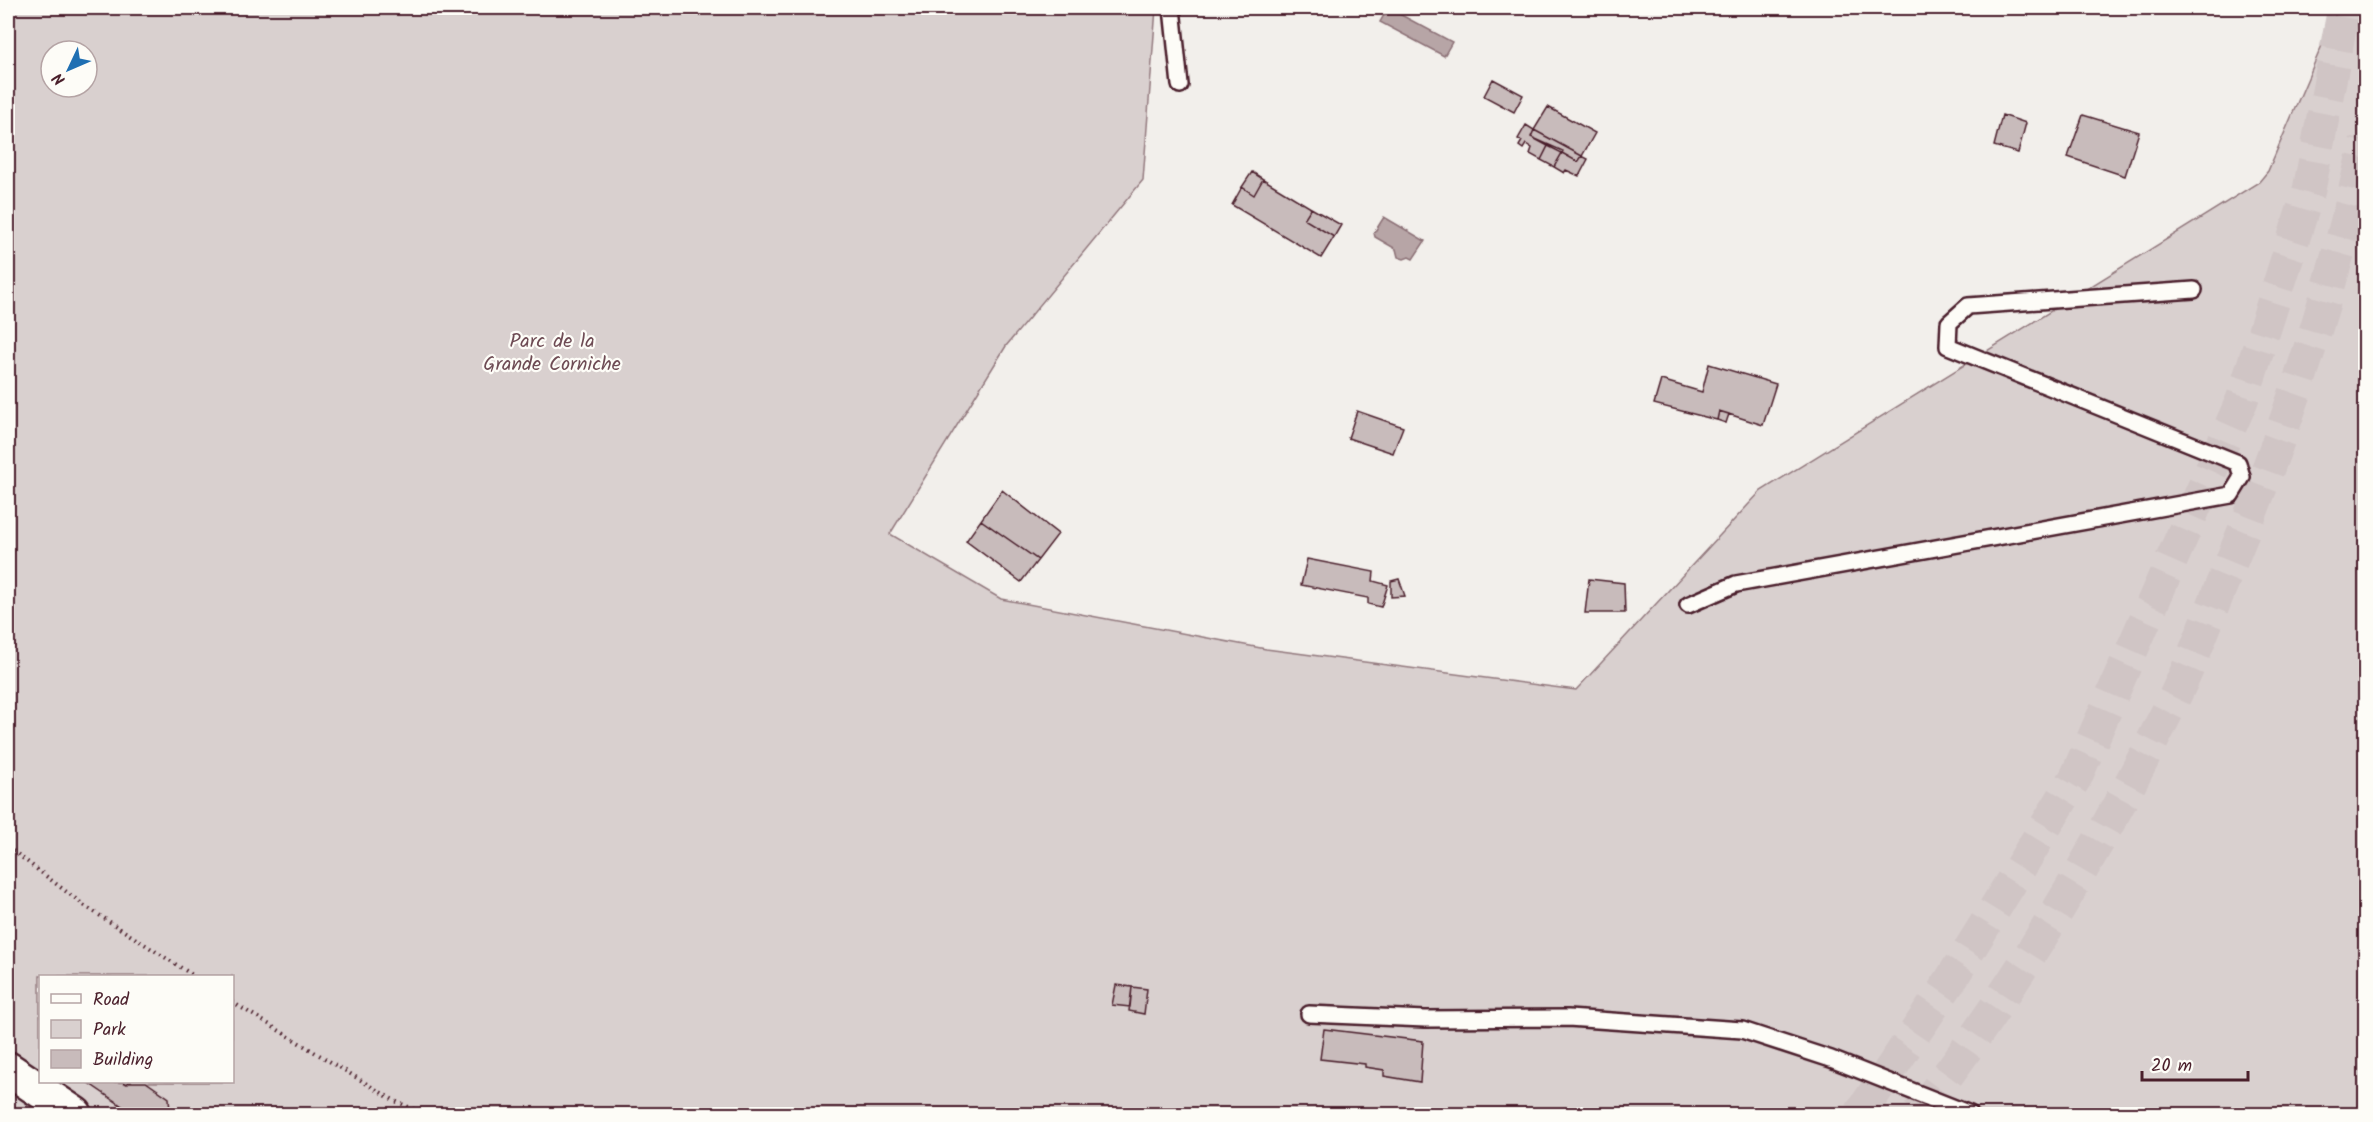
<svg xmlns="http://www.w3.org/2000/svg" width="2373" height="1122" viewBox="0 0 2373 1122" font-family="Kalam,sans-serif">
<rect width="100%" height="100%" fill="#f2efeb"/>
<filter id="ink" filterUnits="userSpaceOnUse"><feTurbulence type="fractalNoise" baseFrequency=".0167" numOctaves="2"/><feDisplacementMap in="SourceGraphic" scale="12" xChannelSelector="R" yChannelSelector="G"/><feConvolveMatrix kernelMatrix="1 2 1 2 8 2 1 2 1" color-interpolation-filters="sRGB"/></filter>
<g filter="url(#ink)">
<path fill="#d9d0cf" stroke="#92787d" stroke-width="1.5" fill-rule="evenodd" d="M 8,8 L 1156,8 L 1143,180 L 1006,346 L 890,534 L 1001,599 L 1266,649 L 1576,690 L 1761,491 L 2259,182 L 2268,171 L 2338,8 L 2365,8 L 2365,1114 L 8,1114 ZM 51,51 L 87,51 L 87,87 L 51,87 ZM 40,976 L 232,976 L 232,1082 L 40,1082 Z"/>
<path fill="#b7a5a6" stroke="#8b6f75" stroke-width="1.5" d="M 1388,8 L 1452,42 L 1444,56 L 1380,22 Z
M 1384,217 L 1425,241 L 1413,259 L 1409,257 L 1404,259 L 1398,257 L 1396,249 L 1375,237 L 1374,233 Z"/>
<path fill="#c8bbbb" stroke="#4a1f2b" stroke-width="1.5" d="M 1493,79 L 1523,95 L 1514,112 L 1484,96 Z
M 1548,107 L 1595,133 L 1582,156 L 1534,130 Z
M 2002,115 L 2026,123 L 2018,153 L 1994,146 Z
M 2083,115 L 2139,132 L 2125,176 L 2068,157 Z
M 1526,125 L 1534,130 L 1531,137 L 1548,146 L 1541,160 L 1530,154 L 1532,148 L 1526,144 L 1523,149 L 1519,146 L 1522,141 L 1518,139 Z
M 1534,130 L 1582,156 L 1578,162 L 1562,153 L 1563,151 L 1531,137 Z
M 1548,146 L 1562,153 L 1554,167 L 1541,160 Z
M 1562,153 L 1578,162 L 1582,156 L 1588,159 L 1579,176 L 1566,170 L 1564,173 L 1554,167 Z
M 1252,172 L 1263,179 L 1254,195 L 1242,187 Z
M 1263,179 L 1311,208 L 1304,219 L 1334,237 L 1321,258 L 1232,205 L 1242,187 L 1254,195 Z
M 1311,208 L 1341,225 L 1334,237 L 1304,219 Z
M 1709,364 L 1776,384 L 1763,425 L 1719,411 L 1717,420 L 1654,404 L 1661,380 L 1702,392 Z
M 1357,411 L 1403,427 L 1393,453 L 1348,438 Z
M 1719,411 L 1729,414 L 1726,423 L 1717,420 Z
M 1002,490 L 1058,534 L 1038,560 L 981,520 Z
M 981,520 L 1038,560 L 1021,582 L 966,541 Z
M 1307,559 L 1374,572 L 1373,581 L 1388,585 L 1381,607 L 1368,604 L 1368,598 L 1301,585 Z
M 1399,579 L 1405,596 L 1391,597 L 1391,581 Z
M 1589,579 L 1624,583 L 1625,613 L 1585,613 Z
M 1116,985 L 1132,987 L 1130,1007 L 1112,1005 Z
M 1132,987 L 1147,989 L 1144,1014 L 1129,1011 Z
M 1324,1029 L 1423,1041 L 1420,1082 L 1384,1076 L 1384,1070 L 1365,1067 L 1365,1064 L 1320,1059 Z
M 87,1082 L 123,1082 L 127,1084 L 129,1082 L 146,1082 L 169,1098 L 170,1112 L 168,1114 L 134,1114 Z"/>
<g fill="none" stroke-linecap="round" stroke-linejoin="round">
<path stroke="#d0c5c5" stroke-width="33" stroke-dasharray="33 16" stroke-linecap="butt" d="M 1860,1114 L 1950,981 L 2076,777 L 2242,400 L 2309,190 L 2344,8
M 1918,1114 C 2018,985 2104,841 2176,694 C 2194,657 2208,617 2224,579 C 2284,437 2333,291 2366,141"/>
<g stroke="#4a1f2b" stroke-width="20">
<path id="lane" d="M 1172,8 L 1180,85
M 1688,605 L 1736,584 L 2231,495 L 2242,477 L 2238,463 L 1948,346 L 1949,323 L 1968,306 L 2194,290
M 1309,1014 L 1425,1019 L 1568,1018 L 1742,1030 L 1831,1059 L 1970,1114"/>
</g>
<g stroke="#4a1f2b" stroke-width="38">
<path id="secondary" d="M 8,1069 L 75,1114"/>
</g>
<path stroke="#4a1f2b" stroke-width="4" stroke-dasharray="1.5 4.5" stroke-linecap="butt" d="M 8,847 L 85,906 L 194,976
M 232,1002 L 395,1101 L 425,1114"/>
<use href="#lane" stroke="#fdfcf7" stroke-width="15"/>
<use href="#secondary" stroke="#fdfcf7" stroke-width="33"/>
</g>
</g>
<g text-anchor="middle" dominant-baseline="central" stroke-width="4.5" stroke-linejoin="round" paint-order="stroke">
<g font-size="20" fill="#6e4b54" stroke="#fdfcf7">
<text x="552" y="342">Parc de la<tspan x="552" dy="23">Grande Corniche</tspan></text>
</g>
</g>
<rect width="2373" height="1122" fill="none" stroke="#fdfcf7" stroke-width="30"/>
<rect x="15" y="15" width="2343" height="1092" fill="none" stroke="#4a1f2b" stroke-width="2" filter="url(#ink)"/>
<rect x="39" y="975" width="195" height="108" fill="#fdfcf7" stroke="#b5a4a5" stroke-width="1.5"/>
<rect x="51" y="994" width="30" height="9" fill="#fdfcf7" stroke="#b5a4a5" stroke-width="1.5"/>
<text x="93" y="1005" font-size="18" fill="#4a1f2b">Road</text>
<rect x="51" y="1020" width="30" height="18" fill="#d9d0cf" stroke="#b5a4a5" stroke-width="1.5"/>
<text x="93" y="1035" font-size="18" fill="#4a1f2b">Park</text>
<rect x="51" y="1050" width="30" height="18" fill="#c8bbbb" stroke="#b5a4a5" stroke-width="1.5"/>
<text x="93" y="1065" font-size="18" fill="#4a1f2b">Building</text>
<g transform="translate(69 69) rotate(226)"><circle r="28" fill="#fdfcf7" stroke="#b5a4a5" stroke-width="1.5"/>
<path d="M0-4.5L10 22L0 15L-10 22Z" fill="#1f6fb2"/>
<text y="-9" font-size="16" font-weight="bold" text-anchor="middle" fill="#4a1f2b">N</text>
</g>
<path d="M2142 1071v9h106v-9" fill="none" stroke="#4a1f2b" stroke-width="3"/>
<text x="2151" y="1071" font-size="18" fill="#4a1f2b" stroke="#fdfcf7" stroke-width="4.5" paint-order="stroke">20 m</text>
</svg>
